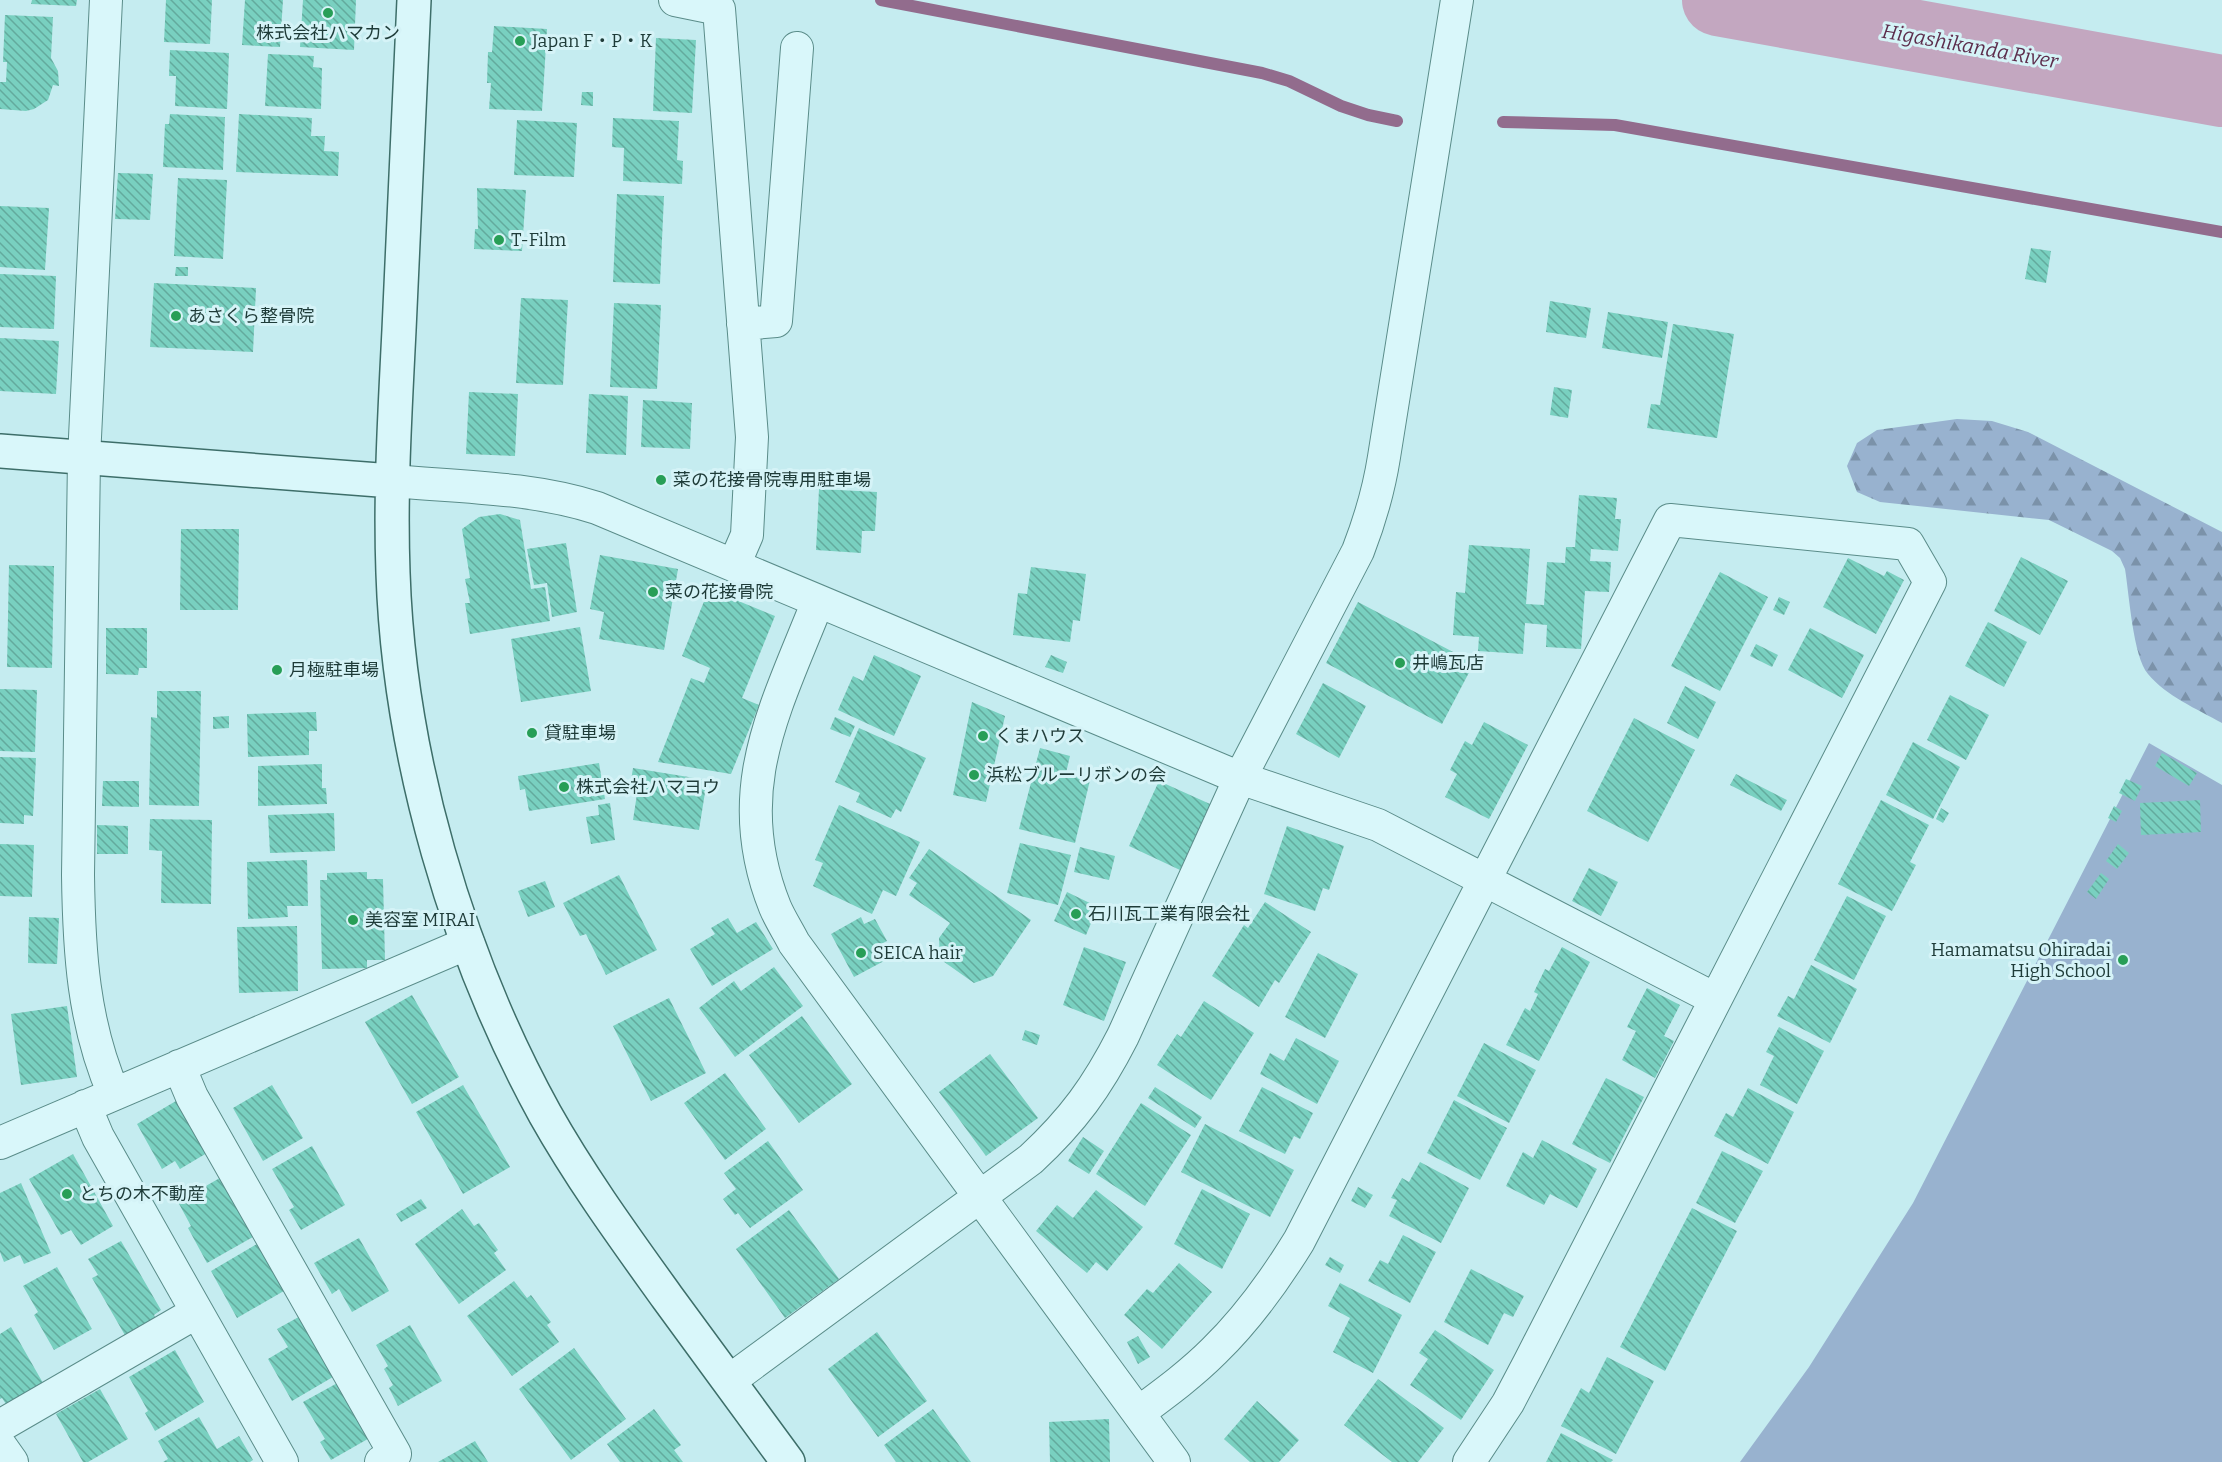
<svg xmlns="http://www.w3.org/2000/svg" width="2222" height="1462" viewBox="0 0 2222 1462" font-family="Bitter,'Noto Sans JP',serif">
<defs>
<pattern id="forest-firs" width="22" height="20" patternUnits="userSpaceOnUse" patternTransform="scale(1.5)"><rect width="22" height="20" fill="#98b2cf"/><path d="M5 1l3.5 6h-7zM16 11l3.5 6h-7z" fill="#7b92a9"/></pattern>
<pattern id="building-back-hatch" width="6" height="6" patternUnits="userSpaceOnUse" patternTransform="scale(1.5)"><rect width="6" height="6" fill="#79d0c0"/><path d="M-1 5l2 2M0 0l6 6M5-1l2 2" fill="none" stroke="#63aa9d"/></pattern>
</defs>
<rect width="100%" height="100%" fill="#c5ecf0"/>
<path fill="url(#forest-firs)" d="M 1957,419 L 1992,421 L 2028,432 L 2222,532 L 2222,723 C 2197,709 2166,696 2148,674 C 2133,657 2129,593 2125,569 L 2120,558 L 2112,551 L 2049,520 L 1880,502 L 1857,492 L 1847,466 L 1857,443 L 1877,430 Z"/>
<path fill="#98b2cf" d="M 2149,743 L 2222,785 L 2222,1462 L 1740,1462 L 1809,1367 L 1913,1203 Z"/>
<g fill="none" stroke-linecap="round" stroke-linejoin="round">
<path stroke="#926c8d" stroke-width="12" d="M 881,0 L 1262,73 L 1289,81 L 1341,106 L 1368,115 L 1397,121
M 1503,122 L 1615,125 L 2222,232"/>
<path stroke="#c3a7c0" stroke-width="72" d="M 1718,0 L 2222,91"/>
</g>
<path fill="url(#building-back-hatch)" d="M 32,0 L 77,0 L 76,6 L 31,4 Z
M 166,0 L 212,0 L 210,44 L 164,42 Z
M 245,0 L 283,0 L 280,47 L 242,45 Z
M 303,0 L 356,0 L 354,50 L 300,47 Z
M 5,15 L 53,17 L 51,58 L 58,71 L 59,86 L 53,85 L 48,100 L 34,109 L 26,111 L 0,109 L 0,82 L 6,82 L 7,62 L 3,62 Z
M 494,26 L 547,29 L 542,111 L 489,109 L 491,83 L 487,83 L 488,52 L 492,52 Z
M 656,38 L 696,40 L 692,113 L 653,111 Z
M 170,50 L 229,53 L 227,109 L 175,106 L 176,76 L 169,76 Z
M 268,54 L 314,56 L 313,67 L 322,68 L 321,109 L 265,106 Z
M 582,92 L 593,92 L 593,106 L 581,105 Z
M 170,114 L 225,117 L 223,170 L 163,167 L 165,124 L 169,124 Z
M 239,114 L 312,118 L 311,136 L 325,136 L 324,151 L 339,152 L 338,176 L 236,172 Z
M 613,118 L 679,121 L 677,160 L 683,161 L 682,184 L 623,181 L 624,148 L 612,147 Z
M 517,120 L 577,123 L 574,177 L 514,175 Z
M 118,173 L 153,174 L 150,220 L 115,219 Z
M 178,178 L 227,180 L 223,259 L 174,256 Z
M 477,188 L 526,190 L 522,251 L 474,249 L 475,229 L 478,229 Z
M 617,194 L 664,196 L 660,284 L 613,282 Z
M 0,206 L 49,208 L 45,270 L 0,267 Z
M 2031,248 L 2051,251 L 2046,283 L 2025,279 Z
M 176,267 L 188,267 L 188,276 L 175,276 Z
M 0,274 L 56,276 L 54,329 L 0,327 Z
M 154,283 L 256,288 L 253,352 L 150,347 Z
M 521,298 L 568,300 L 563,385 L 516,383 Z
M 1550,301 L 1591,308 L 1586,338 L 1546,332 Z
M 614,303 L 661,305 L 657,389 L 610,387 Z
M 1608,312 L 1668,322 L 1662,358 L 1602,348 Z
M 1673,324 L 1734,334 L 1717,438 L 1647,428 L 1651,404 L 1660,405 Z
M 0,338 L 59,341 L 56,394 L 0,391 Z
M 1554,387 L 1572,390 L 1568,418 L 1550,415 Z
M 469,392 L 518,394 L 515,456 L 466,454 Z
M 589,394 L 628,396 L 626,455 L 586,453 Z
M 643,400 L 692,403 L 690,449 L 641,447 Z
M 819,489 L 877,492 L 875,531 L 862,531 L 861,553 L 816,550 Z
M 1579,495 L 1617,498 L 1615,519 L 1621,519 L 1618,551 L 1591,549 L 1590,561 L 1611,562 L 1609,592 L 1585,591 L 1581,649 L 1546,647 L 1547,625 L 1525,623 L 1523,654 L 1478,651 L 1479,637 L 1453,635 L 1456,592 L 1465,593 L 1469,545 L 1530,549 L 1526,604 L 1544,605 L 1547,562 L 1565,563 L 1566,547 L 1575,547 Z
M 500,514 L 520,520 L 531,589 L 545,587 L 550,621 L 470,634 L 465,603 L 470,603 L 465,579 L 470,578 L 462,529 L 479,517 Z
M 181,529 L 239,529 L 238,610 L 180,610 Z
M 566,543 L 577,612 L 552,617 L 547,583 L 534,585 L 527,549 Z
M 600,555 L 678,569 L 664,650 L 599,639 L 604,612 L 590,609 Z
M 2021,557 L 2068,581 L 2040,635 L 1994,611 Z
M 1848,558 L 1884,576 L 1887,571 L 1904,580 L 1876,634 L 1823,607 Z
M 9,565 L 54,566 L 52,668 L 7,667 Z
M 1031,567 L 1086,574 L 1080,621 L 1073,620 L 1070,642 L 1013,635 L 1018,593 L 1027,594 Z
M 1720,572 L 1768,597 L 1720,691 L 1671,666 Z
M 709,589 L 775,616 L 742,698 L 759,705 L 731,774 L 658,762 L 691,678 L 704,683 L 710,668 L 682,656 Z
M 1779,597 L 1790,602 L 1784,615 L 1773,610 Z
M 1358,602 L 1474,663 L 1442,724 L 1326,663 Z
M 1988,622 L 2027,642 L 2004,687 L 1965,666 Z
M 580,627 L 591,691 L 521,702 L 511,639 Z
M 106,628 L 147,628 L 147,668 L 139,668 L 138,675 L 106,674 Z
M 1810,628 L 1864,655 L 1842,698 L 1788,670 Z
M 1756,644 L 1778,655 L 1772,667 L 1750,656 Z
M 874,655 L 921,676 L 894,736 L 838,710 L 853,676 L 863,681 Z
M 1051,655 L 1067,662 L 1063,673 L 1045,667 Z
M 1323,683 L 1366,706 L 1339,758 L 1296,734 Z
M 1685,686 L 1716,702 L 1698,739 L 1667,723 Z
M 0,689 L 37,690 L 35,752 L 0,751 Z
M 157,691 L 201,691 L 199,806 L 149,805 L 151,717 L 157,718 Z
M 1950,695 L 1989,715 L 1966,760 L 1927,740 Z
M 972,702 L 1005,716 L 986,802 L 953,795 Z
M 316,712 L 317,731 L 309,731 L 309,755 L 248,757 L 247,714 Z
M 229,716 L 229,728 L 213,729 L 213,717 Z
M 835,717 L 855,726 L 850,737 L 830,729 Z
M 1634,718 L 1695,750 L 1648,842 L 1587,811 Z
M 1484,722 L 1528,745 L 1489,819 L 1445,797 L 1457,774 L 1450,770 L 1465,741 L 1472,745 Z
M 859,728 L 926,758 L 901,812 L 896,809 L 891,818 L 856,802 L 860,793 L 835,782 Z
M 1913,742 L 1960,767 L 1933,819 L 1886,795 Z
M 1040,748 L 1070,756 L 1066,773 L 1090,780 L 1075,843 L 1019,829 Z
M 2162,753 L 2197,773 L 2189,786 L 2155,766 Z
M 0,757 L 36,758 L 33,816 L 24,815 L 24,824 L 0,823 Z
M 599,763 L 605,799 L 529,811 L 525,789 L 520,790 L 518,776 Z
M 322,764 L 322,788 L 326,788 L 327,804 L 258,806 L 258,766 Z
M 633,768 L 707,780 L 699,830 L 633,820 L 637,794 L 629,793 Z
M 1736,774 L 1787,800 L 1781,811 L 1730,785 Z
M 2126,779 L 2142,786 L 2135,801 L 2119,793 Z
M 103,781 L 139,781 L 139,807 L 102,806 Z
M 1159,781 L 1210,804 L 1180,870 L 1129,846 Z
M 1881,800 L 1929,825 L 1910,862 L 1916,865 L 1892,911 L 1838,884 Z
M 2200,800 L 2201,832 L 2141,835 L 2140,803 Z
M 610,803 L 615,840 L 591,844 L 586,817 L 599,815 L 598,805 Z
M 839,805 L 920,842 L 896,896 L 883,890 L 872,914 L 813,886 L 823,863 L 815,860 Z
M 2114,806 L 2122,811 L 2116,822 L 2108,818 Z
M 1941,808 L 1949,813 L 1943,823 L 1936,819 Z
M 334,813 L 335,851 L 270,853 L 268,815 Z
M 150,819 L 212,820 L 211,904 L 161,903 L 162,851 L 149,850 Z
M 97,825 L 128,826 L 128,854 L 97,854 Z
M 1287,826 L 1344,846 L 1329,890 L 1323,888 L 1315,911 L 1264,894 Z
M 1020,843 L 1071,855 L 1058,905 L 1007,893 Z
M 0,844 L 34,845 L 32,897 L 0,896 Z
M 2118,844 L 2129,853 L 2117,869 L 2106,861 Z
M 1080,847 L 1115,856 L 1109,880 L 1074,872 Z
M 929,849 L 1031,920 L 993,976 L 974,983 L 940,959 L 939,938 L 950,923 L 909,895 L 917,883 L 909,878 Z
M 307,860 L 308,906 L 287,906 L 288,917 L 248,919 L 247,862 Z
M 1589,868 L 1618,882 L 1601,916 L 1572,901 Z
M 367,872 L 367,879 L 383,879 L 385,960 L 367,960 L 367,968 L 322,969 L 320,880 L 327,880 L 327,873 Z
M 2101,873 L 2109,879 L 2096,899 L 2087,892 Z
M 619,875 L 657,950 L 606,975 L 586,934 L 580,936 L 563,903 Z
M 545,881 L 555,907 L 528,917 L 518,891 Z
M 1067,892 L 1098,907 L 1086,935 L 1054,921 Z
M 1847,896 L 1886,916 L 1854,980 L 1814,960 Z
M 1265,902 L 1311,932 L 1279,983 L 1275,980 L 1259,1007 L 1212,976 L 1244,925 L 1248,928 Z
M 29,917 L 59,918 L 57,964 L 28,963 Z
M 861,917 L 864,924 L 875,919 L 887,941 L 877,946 L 884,961 L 854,977 L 831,934 Z
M 728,918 L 737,933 L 756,922 L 773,949 L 712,986 L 690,949 L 715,934 L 711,928 Z
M 297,926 L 298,991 L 239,993 L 237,927 Z
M 1084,947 L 1126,962 L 1104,1021 L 1063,1005 Z
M 1562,947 L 1590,962 L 1539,1061 L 1506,1045 L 1525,1008 L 1530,1011 L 1538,994 L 1534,992 L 1545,969 L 1549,971 Z
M 1318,953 L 1358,974 L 1325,1038 L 1285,1017 Z
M 1811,965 L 1857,989 L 1830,1043 L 1777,1016 L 1788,996 L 1794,999 Z
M 774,967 L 803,1006 L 735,1057 L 699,1008 L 734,981 L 741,991 Z
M 1647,988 L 1680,1005 L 1664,1036 L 1674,1041 L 1655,1078 L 1622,1060 L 1636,1031 L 1627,1027 Z
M 412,995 L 459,1077 L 412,1104 L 365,1022 Z
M 669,998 L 706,1073 L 651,1101 L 613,1026 Z
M 1204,1001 L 1254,1033 L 1211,1100 L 1157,1065 L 1177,1034 L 1181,1037 Z
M 67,1006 L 77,1077 L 21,1085 L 11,1014 Z
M 802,1016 L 852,1084 L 799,1123 L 749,1055 Z
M 1779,1027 L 1824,1051 L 1797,1104 L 1760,1085 L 1774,1056 L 1766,1052 Z
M 1025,1030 L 1040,1035 L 1037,1045 L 1022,1040 Z
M 1296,1038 L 1339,1061 L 1317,1104 L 1260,1074 L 1270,1053 L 1284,1061 Z
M 1484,1043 L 1536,1070 L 1509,1123 L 1457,1096 Z
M 990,1054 L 1038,1118 L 986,1156 L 939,1092 Z
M 725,1073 L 766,1129 L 725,1160 L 684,1103 Z
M 1606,1078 L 1644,1097 L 1610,1163 L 1572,1144 Z
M 272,1085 L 303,1138 L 263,1161 L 233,1108 Z
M 463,1085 L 510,1167 L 463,1194 L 416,1112 Z
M 1155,1087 L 1202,1117 L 1195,1128 L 1148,1098 Z
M 1262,1087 L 1313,1113 L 1300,1139 L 1294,1136 L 1285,1154 L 1239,1131 Z
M 1748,1088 L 1794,1112 L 1768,1164 L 1714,1136 L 1726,1113 L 1733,1117 Z
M 181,1098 L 212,1150 L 180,1169 L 175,1161 L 162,1169 L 137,1124 Z
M 1454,1100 L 1507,1128 L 1480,1180 L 1427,1153 Z
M 1141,1103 L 1191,1135 L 1145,1206 L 1096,1174 Z
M 1205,1124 L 1294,1170 L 1270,1217 L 1181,1172 Z
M 1083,1137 L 1104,1151 L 1089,1174 L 1068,1161 Z
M 1542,1140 L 1597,1169 L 1577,1208 L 1550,1194 L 1544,1205 L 1506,1186 L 1523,1152 L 1533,1158 Z
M 768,1141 L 803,1190 L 750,1228 L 738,1213 L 735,1215 L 723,1199 L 736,1189 L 724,1173 Z
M 312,1146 L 345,1205 L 301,1230 L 289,1210 L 294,1207 L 272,1169 Z
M 1722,1151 L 1763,1171 L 1735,1223 L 1696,1203 Z
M 73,1154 L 113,1226 L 81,1245 L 71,1230 L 61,1235 L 29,1179 Z
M 1420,1162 L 1469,1188 L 1441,1243 L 1389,1216 L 1397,1200 L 1391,1198 L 1402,1178 L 1409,1182 Z
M 225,1175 L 258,1234 L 207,1263 L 188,1228 L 191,1226 L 178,1202 Z
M 21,1183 L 51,1253 L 24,1264 L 20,1255 L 4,1262 L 0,1252 L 0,1193 Z
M 1358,1187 L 1373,1195 L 1365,1208 L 1351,1201 Z
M 1202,1189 L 1250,1214 L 1222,1269 L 1174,1244 Z
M 1096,1190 L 1143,1227 L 1107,1271 L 1096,1262 L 1087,1273 L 1036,1231 L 1057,1205 L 1073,1218 Z
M 421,1199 L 427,1208 L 401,1222 L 396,1214 Z
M 1692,1208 L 1737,1231 L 1665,1371 L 1620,1347 Z
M 462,1209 L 474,1226 L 479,1223 L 498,1250 L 494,1253 L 506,1270 L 459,1304 L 415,1244 Z
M 789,1210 L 839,1279 L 785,1318 L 736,1249 Z
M 1403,1235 L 1436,1252 L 1410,1303 L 1368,1281 L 1380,1260 L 1388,1264 Z
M 359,1238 L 389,1291 L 352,1312 L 339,1289 L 332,1294 L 314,1263 Z
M 121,1241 L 161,1310 L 154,1315 L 156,1319 L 126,1337 L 92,1278 L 98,1275 L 88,1259 Z
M 262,1241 L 289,1288 L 237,1318 L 211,1271 Z
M 1330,1257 L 1344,1265 L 1340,1273 L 1325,1265 Z
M 1179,1263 L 1212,1292 L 1162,1349 L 1124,1315 L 1147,1289 L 1153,1293 Z
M 57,1267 L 92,1329 L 54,1350 L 34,1315 L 38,1312 L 23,1286 Z
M 1471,1269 L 1524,1296 L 1513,1317 L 1504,1313 L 1488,1345 L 1444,1322 Z
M 514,1281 L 527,1298 L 531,1295 L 551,1322 L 547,1325 L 559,1342 L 512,1376 L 467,1316 Z
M 1340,1283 L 1402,1315 L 1373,1373 L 1333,1352 L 1350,1318 L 1328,1306 Z
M 304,1314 L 338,1374 L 292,1401 L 268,1359 L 288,1347 L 277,1329 Z
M 410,1325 L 442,1381 L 398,1406 L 389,1388 L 393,1385 L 384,1369 L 388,1366 L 376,1345 Z
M 11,1327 L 43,1383 L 6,1404 L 2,1398 L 0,1399 L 0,1334 Z
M 1435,1330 L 1494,1370 L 1461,1420 L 1410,1385 L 1428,1359 L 1419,1353 Z
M 877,1332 L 927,1401 L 878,1437 L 828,1369 Z
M 1138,1336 L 1150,1357 L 1138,1364 L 1127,1342 Z
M 574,1348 L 626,1419 L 571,1460 L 519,1389 Z
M 175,1350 L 204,1402 L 155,1431 L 145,1413 L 148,1411 L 129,1377 Z
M 1607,1357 L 1654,1381 L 1616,1454 L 1561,1426 L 1581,1388 L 1589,1393 Z
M 1378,1379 L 1444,1428 L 1418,1462 L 1392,1462 L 1344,1425 Z
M 341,1381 L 373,1436 L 331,1460 L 320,1442 L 325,1439 L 303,1402 Z
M 100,1389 L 128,1439 L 88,1462 L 83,1462 L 56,1414 Z
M 1257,1401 L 1299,1440 L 1279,1462 L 1250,1462 L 1224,1439 Z
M 654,1409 L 681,1445 L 674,1450 L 683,1462 L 620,1462 L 607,1444 Z
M 933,1409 L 971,1462 L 896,1462 L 884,1445 Z
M 199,1417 L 217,1449 L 239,1436 L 253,1460 L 250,1462 L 163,1462 L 168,1459 L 158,1441 Z
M 1109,1419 L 1110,1462 L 1050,1462 L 1049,1422 Z
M 1561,1433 L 1613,1460 L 1611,1462 L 1546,1462 Z
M 475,1441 L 488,1462 L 438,1462 Z"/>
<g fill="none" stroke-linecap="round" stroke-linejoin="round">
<g stroke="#5a8c89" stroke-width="34">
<path id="street" d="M 106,0 L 84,458 L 78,875 C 79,951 83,1023 114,1094
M 675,0 L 719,9 L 752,437 L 747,535 L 734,565
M 743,324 L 776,321 L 797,48
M 392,481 C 460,487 531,487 597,508 L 1240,778 L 1378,825 L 1715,999
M 818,601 C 776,708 728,790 775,907 C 780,919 788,931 794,943 L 1174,1462
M 179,1066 L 192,1097 L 395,1454 L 381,1462
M 85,1106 L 98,1137 L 282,1462
M 0,1143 L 468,943
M 729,1381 L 1031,1159 C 1073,1120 1097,1087 1123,1036 L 1240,778 L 1358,551 C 1370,520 1379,489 1384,457 L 1457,0
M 1138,1413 C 1165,1393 1191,1374 1214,1351 C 1248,1318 1275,1280 1299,1241 L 1670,520 L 1908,544 L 1930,582 L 1529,1363 L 1508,1403 L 1469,1462
M 0,1426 L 197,1312
M 0,1445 L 12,1462"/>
</g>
<g stroke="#3d6e69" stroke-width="36">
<path id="secondary" d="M 414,0 C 409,110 404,220 399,330 C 395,411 390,492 393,573 C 399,756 457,954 545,1114 C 581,1178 624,1237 667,1297 C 707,1352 748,1407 788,1462
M 0,451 L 392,481"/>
</g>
<use href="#street" stroke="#d9f7fa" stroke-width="32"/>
<use href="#secondary" stroke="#d9f7fa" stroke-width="33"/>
</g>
<g fill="#279e56" stroke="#d5f3f7" stroke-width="2">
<circle cx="328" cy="13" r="6"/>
<circle cx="520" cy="41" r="6"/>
<circle cx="499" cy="240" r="6"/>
<circle cx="176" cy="316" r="6"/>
<circle cx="661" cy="480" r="6"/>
<circle cx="653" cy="592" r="6"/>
<circle cx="1400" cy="663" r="6"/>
<circle cx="277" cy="670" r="6"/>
<circle cx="532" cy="733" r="6"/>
<circle cx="983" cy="736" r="6"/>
<circle cx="974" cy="775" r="6"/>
<circle cx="564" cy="787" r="6"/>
<circle cx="1076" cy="914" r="6"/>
<circle cx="353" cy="920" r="6"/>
<circle cx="861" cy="953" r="6"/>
<circle cx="2123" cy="960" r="6"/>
<circle cx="67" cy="1194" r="6"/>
</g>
<g text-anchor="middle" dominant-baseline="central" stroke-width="6" stroke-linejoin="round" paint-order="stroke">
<g font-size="18" fill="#1e3b38" stroke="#d5f3f7" text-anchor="start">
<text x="328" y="33" text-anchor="middle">株式会社ハマカン</text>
<text x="532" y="41">Japan F・P・K</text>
<text x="511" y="240">T-Film</text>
<text x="188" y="316">あさくら整骨院</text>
<text x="673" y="480">菜の花接骨院専用駐車場</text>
<text x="665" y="592">菜の花接骨院</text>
<text x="1412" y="663">井嶋瓦店</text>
<text x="289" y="670">月極駐車場</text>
<text x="544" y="733">貸駐車場</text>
<text x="995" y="736">くまハウス</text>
<text x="986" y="775">浜松ブルーリボンの会</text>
<text x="576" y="787">株式会社ハマヨウ</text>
<text x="1088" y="914">石川瓦工業有限会社</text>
<text x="365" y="920">美容室 MIRAI</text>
<text x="2111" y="950" text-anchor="end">Hamamatsu Ohiradai<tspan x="2111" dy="21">High School</tspan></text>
<text x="873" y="953">SEICA hair</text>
<text x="79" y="1194">とちの木不動産</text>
</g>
<g font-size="20" font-style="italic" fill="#5c2d4c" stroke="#d5f3f7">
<text transform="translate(1970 46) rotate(10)">Higashikanda River</text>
</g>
</g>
</svg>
